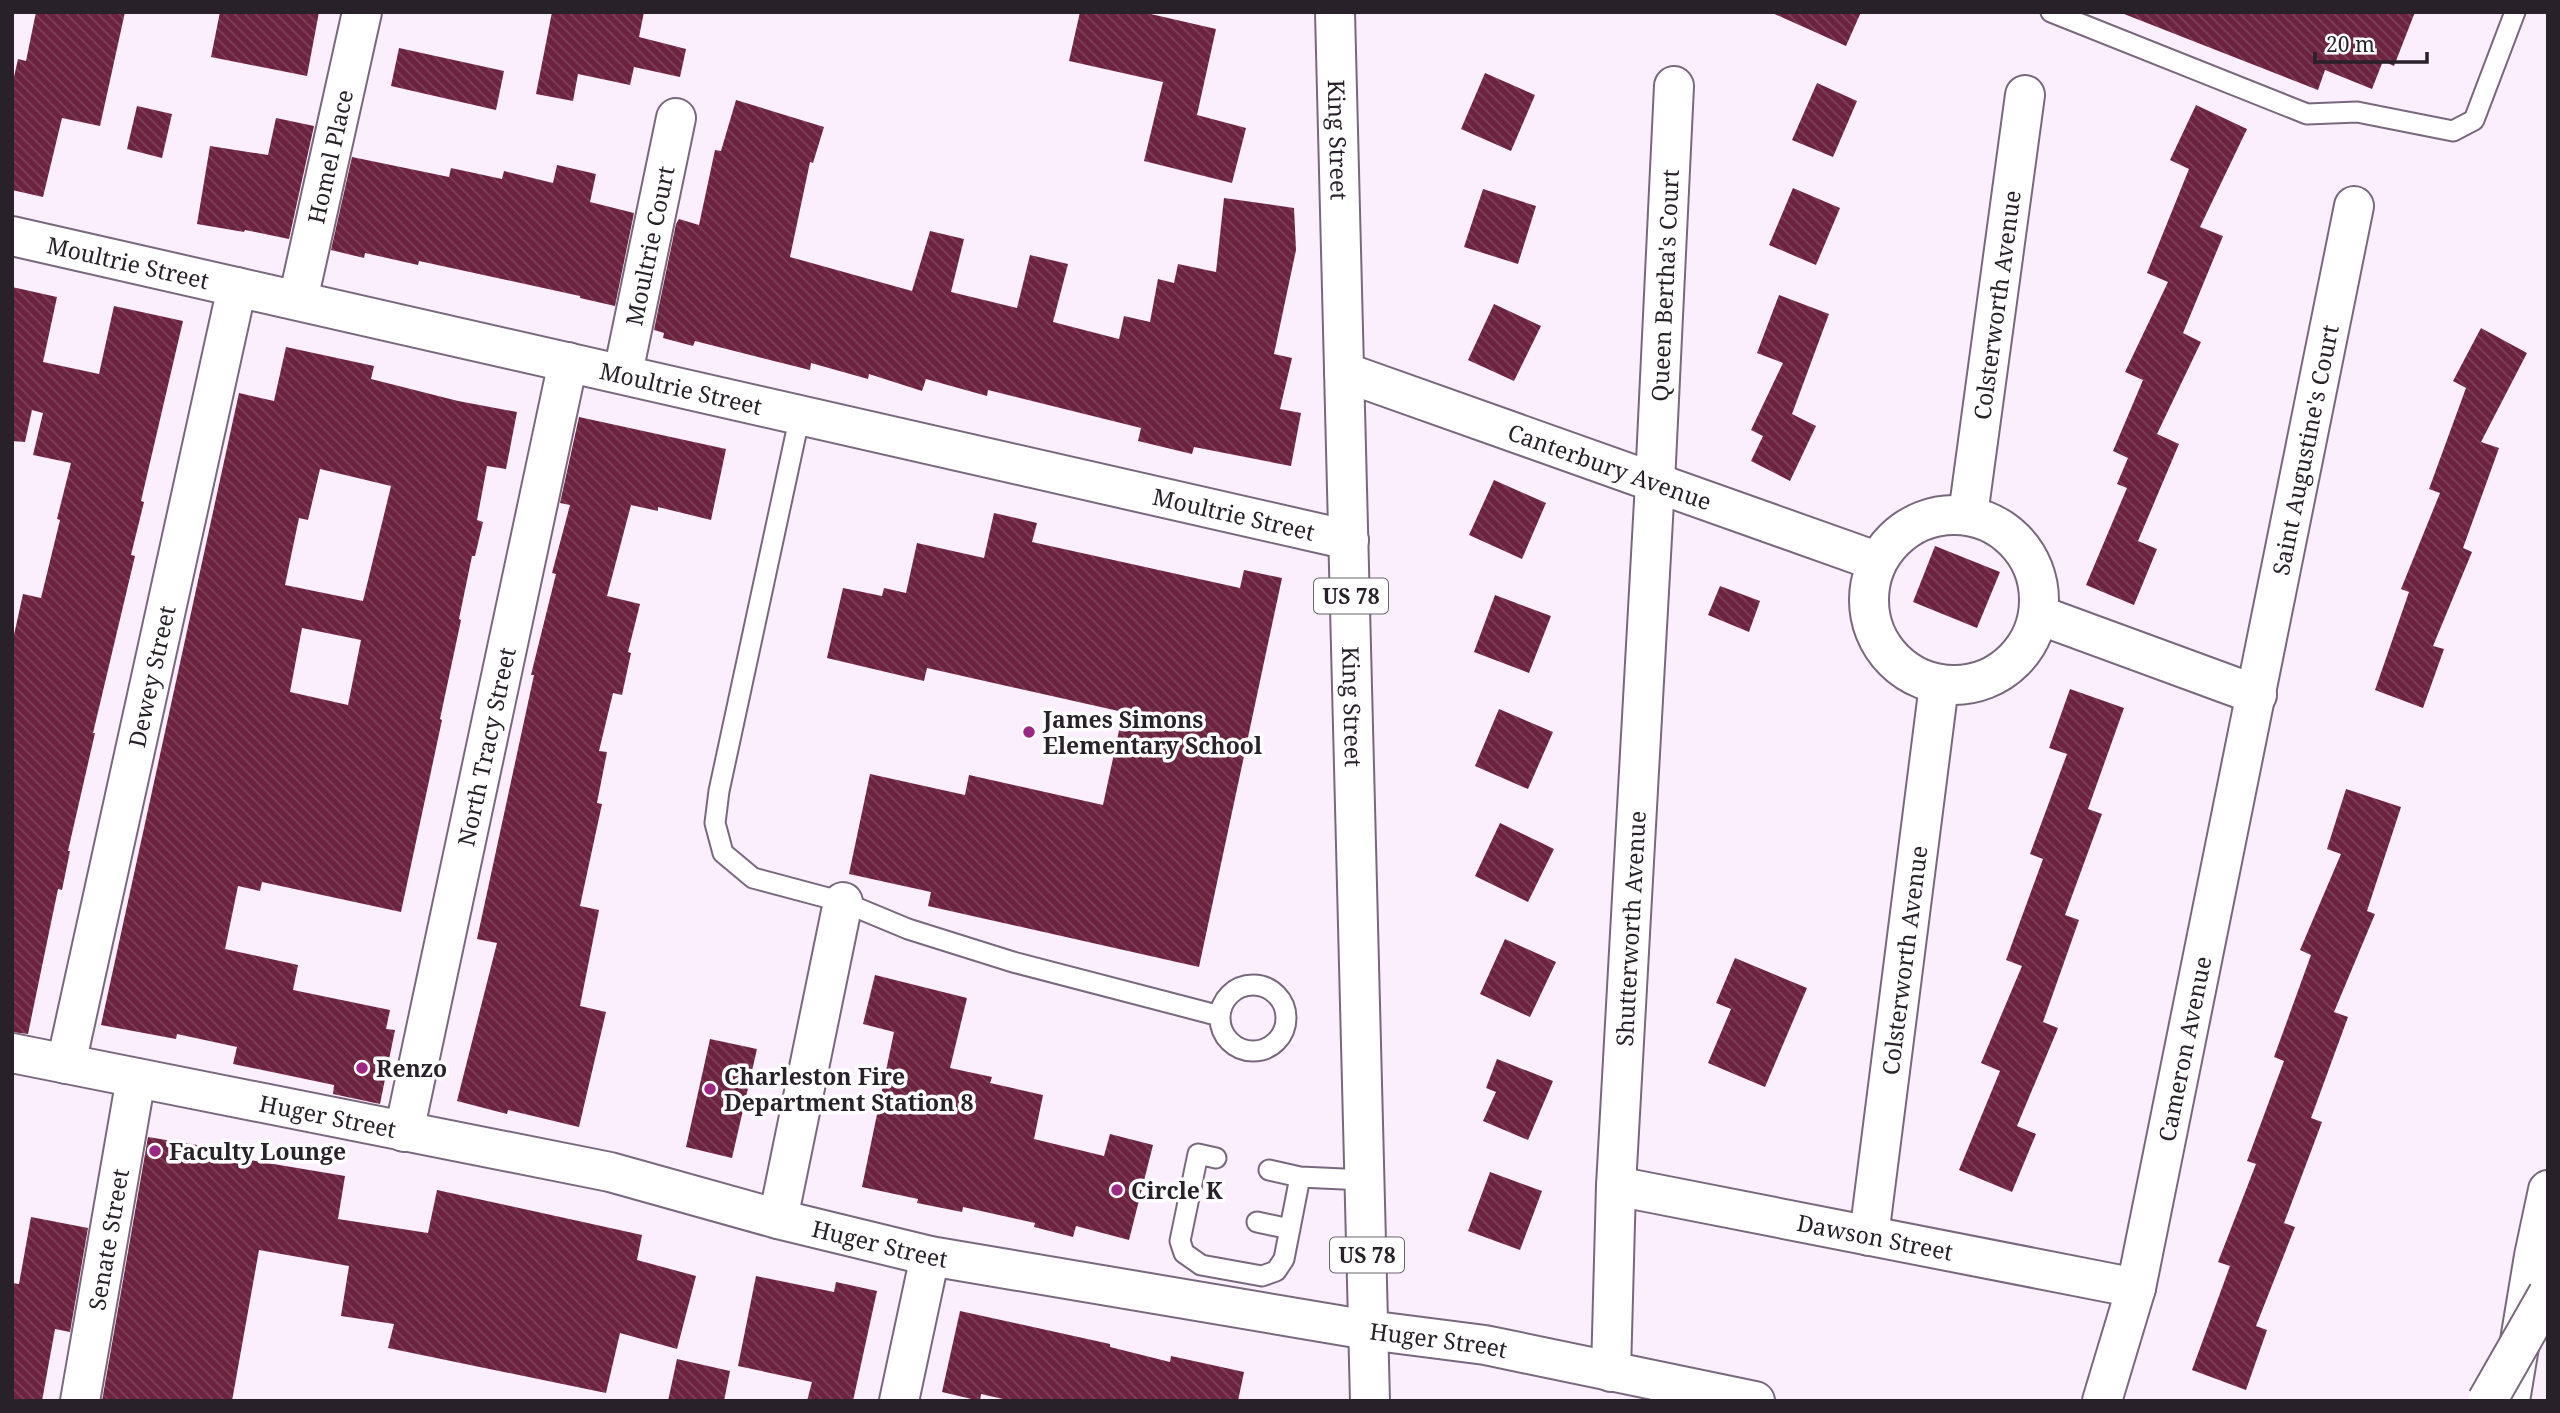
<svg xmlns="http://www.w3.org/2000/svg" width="2560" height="1413" viewBox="0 0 2560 1413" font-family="'Noto Serif',serif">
<defs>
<pattern id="building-back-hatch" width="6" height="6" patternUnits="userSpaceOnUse" patternTransform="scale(1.75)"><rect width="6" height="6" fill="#6c233f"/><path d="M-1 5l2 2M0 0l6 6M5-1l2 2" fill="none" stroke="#7d4259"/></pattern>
</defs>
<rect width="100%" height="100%" fill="#fbeffe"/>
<path fill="url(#building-back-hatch)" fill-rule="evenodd" d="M 36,12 L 125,12 L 100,126 L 62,118 L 43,197 L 12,190 L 12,86 L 18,59 L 26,61 Z
M 220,12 L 319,12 L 307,76 L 211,57 Z
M 552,12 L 644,12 L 639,37 L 686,49 L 680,77 L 634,67 L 630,85 L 578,74 L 573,101 L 536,94 Z
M 1080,12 L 1142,12 L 1216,29 L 1197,115 L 1246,128 L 1232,183 L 1144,161 L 1163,82 L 1069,61 Z
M 1770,12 L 1861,12 L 1846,46 Z
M 2125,12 L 2415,12 L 2394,66 L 2383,61 L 2372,89 L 2325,70 L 2318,90 L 2124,14 Z
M 399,48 L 504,71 L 496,110 L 391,86 Z
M 1485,73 L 1535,95 L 1511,151 L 1461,129 Z
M 1817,83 L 1857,101 L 1833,157 L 1792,140 Z
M 736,100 L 824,127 L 813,163 L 810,162 L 790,257 L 912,291 L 930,231 L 964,239 L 951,292 L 1017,308 L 1030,255 L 1068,264 L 1053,322 L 1119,339 L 1124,316 L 1150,322 L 1158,279 L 1174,283 L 1178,264 L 1216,272 L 1224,198 L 1294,208 L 1296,250 L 1274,354 L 1292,358 L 1280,409 L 1301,413 L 1291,466 L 1194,447 L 1192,454 L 1138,441 L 1141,428 L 988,390 L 987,396 L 926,379 L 922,391 L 869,374 L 868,379 L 811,363 L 810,370 L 695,341 L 693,346 L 663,338 L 664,333 L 654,330 L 676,224 L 679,219 L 699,225 L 715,150 L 721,151 Z
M 2196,105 L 2247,129 L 2200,227 L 2223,236 L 2183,333 L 2201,342 L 2157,434 L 2179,444 L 2138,541 L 2157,549 L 2134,605 L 2086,585 L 2127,488 L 2117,484 L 2128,458 L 2113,451 L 2143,380 L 2125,372 L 2168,282 L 2147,273 L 2189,169 L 2170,160 Z
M 137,106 L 172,114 L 162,158 L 127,149 Z
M 276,118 L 314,126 L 289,239 L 245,230 L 244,232 L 197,224 L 210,146 L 268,155 Z
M 352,157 L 449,177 L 451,168 L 502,179 L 504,171 L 553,183 L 557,165 L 596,174 L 590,202 L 634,213 L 615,306 L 580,298 L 580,296 L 419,261 L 418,265 L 365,253 L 364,258 L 331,250 Z
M 1793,188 L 1840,208 L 1816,265 L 1769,245 Z
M 1483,189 L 1536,206 L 1518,264 L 1464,247 Z
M 12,287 L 57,297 L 43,362 L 99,374 L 114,306 L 183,321 L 141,501 L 144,502 L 131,555 L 135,556 L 93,733 L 95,733 L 68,851 L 70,851 L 62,890 L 58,889 L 28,1034 L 12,1032 L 12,644 L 23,594 L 41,598 L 60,520 L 57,519 L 71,463 L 33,455 L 43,413 L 32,410 L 25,442 L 12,441 Z
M 1779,295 L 1829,314 L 1792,414 L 1816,426 L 1790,481 L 1751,461 L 1763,436 L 1751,430 L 1783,363 L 1757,353 Z
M 1494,304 L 1541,326 L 1514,381 L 1468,360 Z
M 2481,328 L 2527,353 L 2481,442 L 2499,448 L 2463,548 L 2472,552 L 2433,646 L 2444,649 L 2423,708 L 2375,690 L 2409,592 L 2401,589 L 2440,493 L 2429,489 L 2466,388 L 2453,381 Z
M 286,347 L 374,366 L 371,379 L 458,401 L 517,412 L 506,469 L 487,466 L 477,520 L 483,522 L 475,556 L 472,556 L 459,619 L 461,620 L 440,719 L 442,720 L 401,912 L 262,882 L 260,891 L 238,886 L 225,949 L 298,965 L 293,990 L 390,1010 L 386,1029 L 395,1030 L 380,1104 L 333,1094 L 334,1085 L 233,1064 L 237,1047 L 177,1034 L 176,1039 L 101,1025 L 239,393 L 274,401 ZM 320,469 L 391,486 L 363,601 L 285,585 L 299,518 L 308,520 ZM 302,628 L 361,640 L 348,705 L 290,692 Z
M 579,417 L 726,449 L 711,520 L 658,507 L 658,511 L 631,505 L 607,596 L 640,604 L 628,652 L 631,653 L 622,695 L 613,693 L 599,751 L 607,752 L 597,803 L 602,804 L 580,906 L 599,910 L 580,1006 L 606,1012 L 579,1127 L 508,1110 L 507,1114 L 457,1101 L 497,943 L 477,939 L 534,675 L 531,675 L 556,574 L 552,573 L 570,505 L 560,503 Z
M 1494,480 L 1546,503 L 1522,559 L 1469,535 Z
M 994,513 L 1037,523 L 1032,542 L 1240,588 L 1244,570 L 1282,578 L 1199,967 L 928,906 L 931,892 L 849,874 L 870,774 L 965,795 L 969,775 L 1103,805 L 1123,712 L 927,668 L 924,681 L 827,658 L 843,588 L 882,596 L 884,588 L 906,593 L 917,543 L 984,558 Z
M 1935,546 L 2000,572 L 1977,628 L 1913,602 Z
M 1720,586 L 1760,601 L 1749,632 L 1708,615 Z
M 1495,595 L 1551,616 L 1529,673 L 1474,652 Z
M 2070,689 L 2124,708 L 2088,809 L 2102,814 L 2065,915 L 2079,920 L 2043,1022 L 2058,1028 L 2017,1126 L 2036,1134 L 2012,1192 L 1959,1170 L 2000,1071 L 1981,1063 L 2022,966 L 2006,960 L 2043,859 L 2030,854 L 2067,754 L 2049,748 Z
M 1499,709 L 1553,732 L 1528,789 L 1475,766 Z
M 2346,789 L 2401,807 L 2367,911 L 2375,914 L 2334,1012 L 2348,1017 L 2311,1118 L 2322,1122 L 2284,1223 L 2295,1227 L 2256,1326 L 2267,1330 L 2246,1390 L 2192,1370 L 2230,1266 L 2218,1262 L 2256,1164 L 2247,1161 L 2284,1061 L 2274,1057 L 2311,955 L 2300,950 L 2341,854 L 2327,849 Z
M 1500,823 L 1554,849 L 1528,902 L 1475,876 Z
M 1505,939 L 1556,962 L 1530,1017 L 1480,994 Z
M 1735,958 L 1807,988 L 1765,1087 L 1708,1063 L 1731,1009 L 1716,1003 Z
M 875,975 L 967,998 L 950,1068 L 992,1077 L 990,1083 L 1043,1095 L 1034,1139 L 1104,1156 L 1110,1134 L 1153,1145 L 1129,1240 L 1076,1226 L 1073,1237 L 1034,1227 L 1035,1223 L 963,1207 L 962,1212 L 917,1203 L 918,1199 L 862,1187 L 894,1032 L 863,1024 Z
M 710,1039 L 757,1049 L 732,1158 L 686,1147 Z
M 1497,1059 L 1553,1081 L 1528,1140 L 1483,1121 L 1496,1092 L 1486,1088 Z
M 148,1137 L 246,1153 L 244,1159 L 345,1176 L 338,1219 L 428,1233 L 437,1190 L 642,1235 L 637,1260 L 696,1276 L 677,1349 L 620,1333 L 606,1393 L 388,1348 L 394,1324 L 341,1316 L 349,1266 L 259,1250 L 232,1401 L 102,1401 Z
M 1490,1172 L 1542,1191 L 1520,1250 L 1468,1231 Z
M 31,1217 L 88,1228 L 70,1332 L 55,1329 L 42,1401 L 12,1401 L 12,1283 L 19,1284 Z
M 756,1276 L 834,1292 L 836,1282 L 877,1291 L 853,1401 L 807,1401 L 812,1382 L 738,1366 Z
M 960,1311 L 1110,1344 L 1110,1347 L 1170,1362 L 1171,1356 L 1244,1372 L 1238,1401 L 1012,1401 L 981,1394 L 980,1401 L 942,1392 Z
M 677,1359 L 730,1371 L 724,1401 L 668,1401 Z"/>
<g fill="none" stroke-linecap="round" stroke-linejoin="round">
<g stroke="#79687d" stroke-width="23">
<path id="lane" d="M 2051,12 L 2307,114 L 2357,112 L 2453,131 L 2474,120 L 2515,12
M 800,415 L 719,791 L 715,823 L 723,853 L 753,878 L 843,902 L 908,929 L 1013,962 L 1220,1016
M1220 1018a33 33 0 1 1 66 0a33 33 0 1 1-66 0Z
M 1216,1158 L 1198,1154 L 1180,1241 L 1184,1253 L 1201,1265 L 1262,1276 L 1276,1271 L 1284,1259 L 1300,1177 L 1365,1180
M 1269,1170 L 1300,1177
M 1257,1222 L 1290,1229"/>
</g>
<g stroke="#79687d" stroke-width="42">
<g id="street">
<path id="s1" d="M 298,300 L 362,12"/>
<path id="s2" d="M 1344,372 L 1876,561"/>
<path id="s3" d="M 623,373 L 676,118"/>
<circle cx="1954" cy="600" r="85"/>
<path id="s4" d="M 1968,515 L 2025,95"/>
<path d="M 2039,615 L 2257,695"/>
<path id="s5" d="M 66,1064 L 237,287"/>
<path id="s6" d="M 404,1132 L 568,362"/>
<path id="s7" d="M 1616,1186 L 2136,1288"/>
<path d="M 778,1219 L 843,902"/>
<path id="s8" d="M 1869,1236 L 1939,685"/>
<path id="s9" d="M 1611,1372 L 1616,1186 L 1655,483 L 1674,86"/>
<path id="s10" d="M 80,1401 L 136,1078"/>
<path d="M 899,1401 L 930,1256"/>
<path id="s11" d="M 2102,1401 L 2136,1288 L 2354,206"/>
</g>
</g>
<g stroke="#79687d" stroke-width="42">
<g id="secondary">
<path id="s12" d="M 12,236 L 1349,540"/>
<path id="s13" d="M 12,1053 L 610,1172 L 778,1219 L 930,1256 L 1368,1330 L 1485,1345 L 1755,1401"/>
</g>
</g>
<g stroke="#79687d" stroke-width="42">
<g id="primary">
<path id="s14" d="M 1335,12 L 1370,1401"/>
</g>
</g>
<g stroke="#79687d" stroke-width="42">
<path id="highway" d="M 2510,1401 L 2534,1256 L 2548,1190"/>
</g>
<use href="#lane" stroke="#fff" stroke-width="19"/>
<use href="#street" stroke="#fff" stroke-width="38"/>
<use href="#secondary" stroke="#fff" stroke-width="38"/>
<use href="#primary" stroke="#fff" stroke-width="38"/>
<use href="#highway" stroke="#fff" stroke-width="38"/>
<g stroke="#79687d" stroke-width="42" stroke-linecap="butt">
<path id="highway-bridge" d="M 2487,1401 L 2548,1294"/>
</g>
<use href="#highway-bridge" stroke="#fff" stroke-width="38"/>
</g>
<g fill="#9c2883" stroke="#fff" stroke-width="2.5">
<circle cx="1029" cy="732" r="7"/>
<circle cx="362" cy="1068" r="7"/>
<circle cx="710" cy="1089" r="7"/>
<circle cx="155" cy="1151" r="7"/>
<circle cx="1117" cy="1190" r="7"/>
</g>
<g text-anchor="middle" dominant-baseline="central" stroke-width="7" stroke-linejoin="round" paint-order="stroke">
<g fill="#fff" stroke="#69646a" stroke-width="2">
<rect x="1314" y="578.5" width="74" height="35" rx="5"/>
<rect x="1330" y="1237.5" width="74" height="35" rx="5"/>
</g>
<g font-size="21" font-weight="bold" fill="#29212a">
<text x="1351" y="596">US 78</text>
<text x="1367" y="1255">US 78</text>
</g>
<g font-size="23" fill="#29212a" stroke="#fff">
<text stroke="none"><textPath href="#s14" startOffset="128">King Street</textPath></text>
<text stroke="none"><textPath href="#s1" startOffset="147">Homel Place</textPath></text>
<text stroke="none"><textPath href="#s3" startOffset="130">Moultrie Court</textPath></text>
<text stroke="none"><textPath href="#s12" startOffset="119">Moultrie Street</textPath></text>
<text stroke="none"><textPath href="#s9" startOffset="1088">Queen Bertha's Court</textPath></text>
<text stroke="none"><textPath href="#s4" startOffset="212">Colsterworth Avenue</textPath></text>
<text stroke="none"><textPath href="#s12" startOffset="686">Moultrie Street</textPath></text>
<text stroke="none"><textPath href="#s11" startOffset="973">Saint Augustine's Court</textPath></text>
<text stroke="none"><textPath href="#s2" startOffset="282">Canterbury Avenue</textPath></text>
<text stroke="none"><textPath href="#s12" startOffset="1253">Moultrie Street</textPath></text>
<text stroke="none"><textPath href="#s5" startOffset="397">Dewey Street</textPath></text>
<text stroke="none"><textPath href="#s14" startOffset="695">King Street</textPath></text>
<text stroke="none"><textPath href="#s6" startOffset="394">North Tracy Street</textPath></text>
<text stroke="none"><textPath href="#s9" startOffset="444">Shutterworth Avenue</textPath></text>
<text stroke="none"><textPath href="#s8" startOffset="278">Colsterworth Avenue</textPath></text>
<text stroke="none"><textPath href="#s11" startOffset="362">Cameron Avenue</textPath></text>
<text stroke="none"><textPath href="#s13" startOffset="322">Huger Street</textPath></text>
<text stroke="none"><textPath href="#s7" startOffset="264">Dawson Street</textPath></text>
<text stroke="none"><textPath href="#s10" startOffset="164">Senate Street</textPath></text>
<text stroke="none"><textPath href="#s13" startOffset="889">Huger Street</textPath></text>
<text stroke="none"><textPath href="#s13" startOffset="1456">Huger Street</textPath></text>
</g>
<g font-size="23" font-weight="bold" fill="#29212a" stroke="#fff" text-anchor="start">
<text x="1043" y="719">James Simons<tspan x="1043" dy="26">Elementary School</tspan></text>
<text x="376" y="1068">Renzo</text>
<text x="724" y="1076">Charleston Fire<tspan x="724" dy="26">Department Station 8</tspan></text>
<text x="169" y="1151">Faculty Lounge</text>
<text x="1131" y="1190">Circle K</text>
</g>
</g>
<rect width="2560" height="1413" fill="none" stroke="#29212a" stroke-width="28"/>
<path d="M2315 52v10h112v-10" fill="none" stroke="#29212a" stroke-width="3.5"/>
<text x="2326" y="52" font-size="21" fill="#29212a" stroke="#ffffff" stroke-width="5" paint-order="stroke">20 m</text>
</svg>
